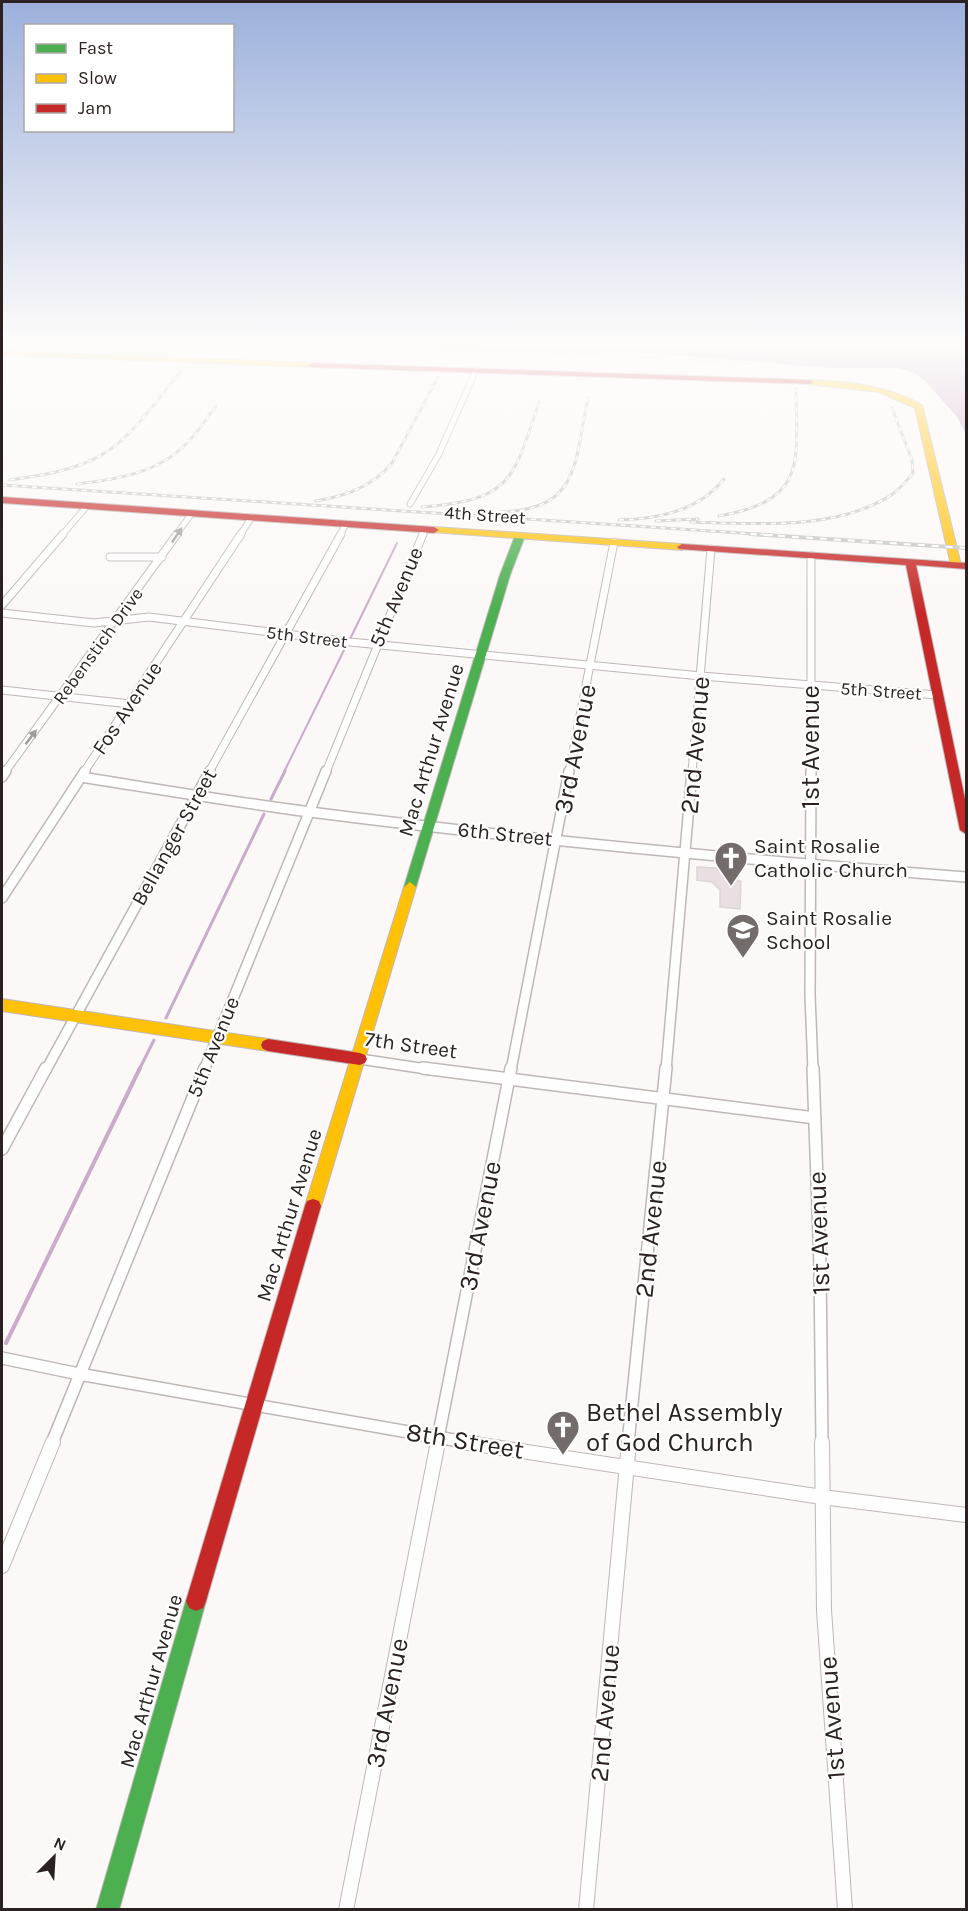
<svg xmlns="http://www.w3.org/2000/svg" width="968" height="1911" viewBox="0 0 968 1911" font-family="Karla,sans-serif">
<rect width="100%" height="100%" fill="#fcf8f7"/>
<path fill="#e9ddc3" d="M 273,346 L 568,349 L 564,356 L 463,351 L 367,351 Z"/>
<path fill="#cbabca" d="M 342,346 L 966,346 L 966,434 L 962,434 L 953,417 L 911,375 L 885,368 L 841,369 L 534,351 L 463,351 Z"/>
<path fill="#fcf8f7" d="M 595,353 L 645,353 L 832,368 L 898,368 L 915,373 L 926,382 L 957,417 L 966,434 L 958,434 L 951,419 L 919,384 L 910,377 L 884,371 L 814,370 L 751,363 L 594,354 Z"/>
<g fill="none" stroke-linecap="round" stroke-linejoin="round">
<path stroke="#cbabca" stroke-width="2" d="M 351,637 L 397,543
M 284,772 L 346,646"/>
<path stroke="#cbabca" stroke-width="3" d="M 271,799 L 285,771
M 166,1018 L 264,814
M 139,1070 L 154,1040"/>
<path stroke="#cbabca" stroke-width="4" d="M 6,1343 L 140,1068"/>
</g>
<path fill="#e9dfe2" stroke="#dcd5d6" stroke-width="1.5" d="M 697,867 L 733,869 L 733,873 L 737,873 L 737,881 L 741,881 L 740,909 L 720,907 L 720,890 L 712,882 L 697,880 Z"/>
<g fill="none" stroke-linecap="round" stroke-linejoin="round">
<g stroke="#beb7b6" stroke-width="7">
<path id="street-far4" d="M 410,504 L 438,456 L 476,370
M 62,535 L 87,506
M 176,535 L 192,513
M 240,535 L 252,517
M 340,535 L 346,524
M 422,535 L 425,529"/>
</g>
<g stroke="#beb7b6" stroke-width="9">
<path id="street-far3" d="M 110,557 L 162,557
M 2,605 L 63,534
M 2,613 L 94,623 L 149,617 L 350,642 L 701,676 L 937,695
M 2,690 L 130,704
M 5,772 L 177,534
M 84,772 L 241,534
M 209,772 L 341,534
M 326,772 L 423,534
M 569,772 L 614,542
M 692,772 L 711,549
M 811,772 L 811,556"/>
</g>
<g stroke="#beb7b6" stroke-width="12">
<path id="street-far2" d="M 811,771 L 810,995 L 813,1070
M 2,777 L 6,771
M 81,777 C 157,789 234,802 310,812 C 528,840 747,860 966,877
M 2,898 L 85,771
M 360,1059 L 433,1070
M 46,1070 L 210,771
M 204,1070 L 326,771
M 511,1070 L 569,771
M 666,1070 L 692,771"/>
</g>
<g stroke="#beb7b6" stroke-width="14">
<path id="street-far1" d="M 423,1068 L 815,1118
M 813,1068 L 820,1266 L 822,1443
M 2,1149 L 46,1068
M 2,1358 L 79,1374 L 471,1443
M 52,1443 L 205,1068
M 437,1443 L 511,1068
M 628,1443 L 666,1068"/>
</g>
<g stroke="#beb7b6" stroke-width="16">
<path id="street" d="M 462,1442 L 822,1497 L 966,1515
M 822,1442 L 824,1610 L 845,1910
M 2,1566 L 53,1442
M 346,1910 L 438,1442
M 586,1910 L 629,1442"/>
</g>
<g stroke="#beb7b6" stroke-width="2">
<path id="fast" d="M 520,533 L 525,536 L 510,575 L 416,887 L 410,892 L 405,890 L 404,887 L 500,575 L 515,536 Z
M 196,1591 L 203,1594 L 206,1601 L 119,1910 L 96,1910 L 186,1601 L 189,1594 Z"/>
</g>
<g stroke="#beb7b6" stroke-width="2">
<path id="slow" d="M 2,351 L 312,363 L 316,365 L 312,367 L 2,355 Z
M 810,380 C 850,382 887,385 922,405 L 961,565 L 959,567 L 951,565 L 915,408 L 879,392 L 807,384 L 807,380 Z
M 434,527 L 682,544 L 687,547 L 682,550 L 431,532 L 431,528 Z
M 410,882 L 416,887 L 321,1206 L 319,1211 L 313,1213 L 307,1211 L 305,1206 L 404,887 Z
M 2,999 L 268,1039 L 273,1041 L 275,1045 L 273,1049 L 268,1051 L 2,1011 Z"/>
</g>
<g stroke="#beb7b6" stroke-width="2">
<path id="jam" d="M 312,363 L 810,380 L 814,382 L 810,384 L 309,367 L 308,365 Z
M 2,497 L 434,527 L 439,530 L 434,533 L 2,503 Z
M 682,544 L 966,563 L 966,569 L 916,565 L 966,804 L 966,834 L 960,830 L 906,565 L 679,549 L 677,547 Z
M 268,1039 L 360,1053 L 365,1055 L 367,1059 L 365,1063 L 360,1065 L 268,1051 L 263,1049 L 261,1045 L 263,1041 Z
M 313,1199 L 319,1201 L 321,1206 L 206,1601 L 203,1608 L 196,1611 L 189,1608 L 186,1601 L 305,1206 L 307,1201 Z"/>
</g>
<use href="#street-far4" stroke="#fffefe" stroke-width="5"/>
<use href="#street-far3" stroke="#fffefe" stroke-width="7"/>
<use href="#street-far2" stroke="#fffefe" stroke-width="9"/>
<use href="#street-far1" stroke="#fffefe" stroke-width="11"/>
<use href="#street" stroke="#fffefe" stroke-width="14"/>
<use href="#fast" fill="#4caf50" fill-rule="evenodd"/>
<use href="#slow" fill="#ffc107" fill-rule="evenodd"/>
<use href="#jam" fill="#c62828" fill-rule="evenodd"/>
<g stroke="#c6c5c4" stroke-width="3">
<path id="rail-far1" d="M 10,480 C 43,475 80,470 108,451 C 138,430 160,395 184,368
M 77,484 C 114,480 157,473 184,446 C 197,434 206,419 216,406
M 2,485 L 773,535
M 316,501 C 346,496 372,487 392,463 L 438,377
M 422,507 C 512,500 513,480 539,402
M 500,512 C 581,510 574,462 588,398
M 719,516 C 807,500 797,464 796,389
M 619,520 C 658,519 699,511 724,479
M 656,521 L 698,519
M 691,522 C 753,524 841,531 894,493 C 901,488 907,480 913,473 L 912,460 L 892,408"/>
</g>
<g stroke="#c6c5c4" stroke-width="4">
<path id="rail" d="M 750,534 L 966,548"/>
</g>
<use href="#rail-far1" stroke="#fff" stroke-width="1.5" stroke-dasharray="5" stroke-linecap="butt"/>
<use href="#rail" stroke="#fff" stroke-width="2" stroke-dasharray="7" stroke-linecap="butt"/>
</g>
<defs><path id="oneway-solid" d="M-6-.8H1V-3.2L6.5 0L1 3.2V.8H-6Z" transform="scale(1.5)"/></defs>
<g fill="#a09b9a">
<use href="#oneway-solid" transform="translate(177 535) rotate(-56)"/>
<use href="#oneway-solid" transform="translate(31 737) rotate(-53)"/>
</g>
<linearGradient id="sky" x2="0" y2="1"><stop stop-color="#9cb0dc"/><stop offset="0.56" stop-color="#fefcfb"/><stop offset="1" stop-color="#fefcfb" stop-opacity="0"/></linearGradient>
<rect width="968" height="613" fill="url(#sky)"/>
<defs>
<g id="church-pin" transform="scale(1.725)"><path d="M0 17L-7.5 6A9.5 9.5 0 1 1 7.5 6Z" fill="#746c6b" stroke="#fff"/><path d="M-1.2-6h2.4v3.5h3.3v2.4h-3.3V6h-2.4V-.1h-3.3v-2.4h3.3Z" fill="#fff"/></g>
<g id="school-pin" transform="scale(1.725)"><path d="M0 17L-7.5 6A9.5 9.5 0 1 1 7.5 6Z" fill="#746c6b" stroke="#fff"/><path d="M0-5L7-2L0 1L-7-2ZM-4 1L0 2.5L4 1V4Q0 6-4 4Z" fill="#fff"/></g>
</defs>
<g fill-rule="evenodd">
<use href="#church-pin" x="731" y="858"/>
<use href="#school-pin" x="743" y="930"/>
<use href="#church-pin" x="563" y="1427"/>
</g>
<g text-anchor="middle" dominant-baseline="central" stroke-width="4.5" stroke-linejoin="round" paint-order="stroke">
<g font-size="18" fill="#2b2120" stroke="#fff">
<text transform="translate(485 515) rotate(4)">4th Street</text>
<text transform="translate(307 637) rotate(7)">5th Street</text>
<text transform="translate(98 646) rotate(-54)">Rebenstich Drive</text>
<text transform="translate(881 691) rotate(4)">5th Street</text>
</g>
<g font-size="21" fill="#2b2120" stroke="#fff">
<text transform="translate(396 597) rotate(-67)">5th Avenue</text>
<text transform="translate(127 708) rotate(-56)">Fos Avenue</text>
<text transform="translate(431 750) rotate(-73)">Mac Arthur Avenue</text>
<text transform="translate(505 834) rotate(6)">6th Street</text>
<text transform="translate(174 837) rotate(-61)">Bellanger Street</text>
<text transform="translate(411 1045) rotate(8)">7th Street</text>
<text transform="translate(213 1047) rotate(-68)">5th Avenue</text>
<text transform="translate(289 1215) rotate(-73)">Mac Arthur Avenue</text>
<text transform="translate(151 1681) rotate(-74)">Mac Arthur Avenue</text>
</g>
<g font-size="21" fill="#2b2120" stroke="#fff" text-anchor="start">
<text x="754" y="846">Saint Rosalie<tspan x="754" dy="24">Catholic Church</tspan></text>
<text x="766" y="918">Saint Rosalie<tspan x="766" dy="24">School</tspan></text>
</g>
<g font-size="26" fill="#2b2120" stroke="#fff">
<text transform="translate(695 745) rotate(-85)">2nd Avenue</text>
<text transform="translate(810 747) rotate(-90)">1st Avenue</text>
<text transform="translate(575 749) rotate(-79)">3rd Avenue</text>
<text transform="translate(480 1226) rotate(-79)">3rd Avenue</text>
<text transform="translate(651 1229) rotate(-84)">2nd Avenue</text>
<text transform="translate(819 1233) rotate(-92)">1st Avenue</text>
<text transform="translate(465 1441) rotate(9)">8th Street</text>
<text transform="translate(387 1703) rotate(-79)">3rd Avenue</text>
<text transform="translate(605 1713) rotate(-85)">2nd Avenue</text>
<text transform="translate(832 1718) rotate(-94)">1st Avenue</text>
</g>
<g font-size="26" fill="#2b2120" stroke="#fff" text-anchor="start">
<text x="586" y="1412">Bethel Assembly<tspan x="586" dy="30">of God Church</tspan></text>
</g>
</g>
<rect width="968" height="1911" fill="none" stroke="#2b2120" stroke-width="6"/>
<rect x="24" y="24" width="210" height="108" fill="#ffffff" stroke="#aaa6a6" stroke-width="1.5"/>
<rect x="36" y="44" width="30" height="9" fill="#4caf50" stroke="#aaa6a6" stroke-width="1.5"/>
<text x="78" y="54" font-size="18" fill="#2b2120">Fast</text>
<rect x="36" y="74" width="30" height="9" fill="#ffc107" stroke="#aaa6a6" stroke-width="1.5"/>
<text x="78" y="84" font-size="18" fill="#2b2120">Slow</text>
<rect x="36" y="104" width="30" height="9" fill="#c62828" stroke="#aaa6a6" stroke-width="1.5"/>
<text x="78" y="114" font-size="18" fill="#2b2120">Jam</text>
<g transform="translate(54 1857) rotate(24)" stroke="#ffffff" stroke-width="4.5" paint-order="stroke">
<path d="M0-4.5L10 22L0 15L-10 22Z" fill="#2b2120"/>
<text y="-9" font-size="16" font-weight="bold" text-anchor="middle" fill="#2b2120">N</text>
</g>
</svg>
